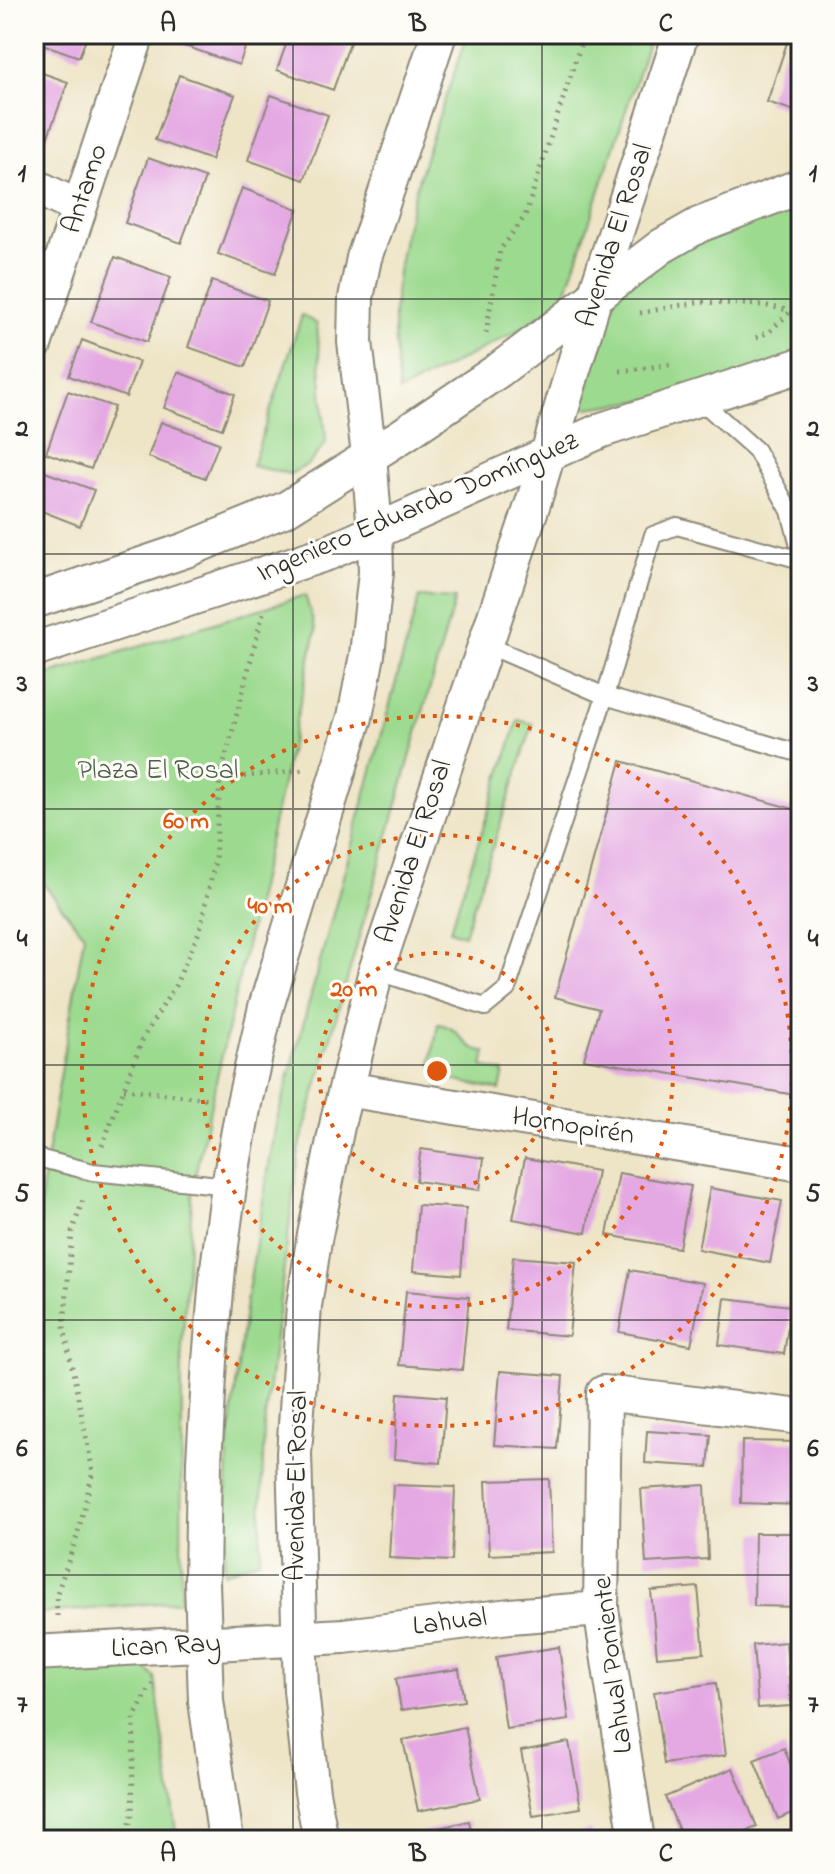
<svg xmlns="http://www.w3.org/2000/svg" width="835" height="1874" viewBox="0 0 835 1874" font-family="'Indie Flower',sans-serif">
<rect width="100%" height="100%" fill="#fdfcf7"/>
<filter id="ink" filterUnits="userSpaceOnUse"><feTurbulence type="fractalNoise" baseFrequency=".0125" numOctaves="2"/><feDisplacementMap in="SourceGraphic" scale="16" xChannelSelector="R" yChannelSelector="G"/><feConvolveMatrix kernelMatrix="1 2 1 2 8 2 1 2 1" color-interpolation-filters="sRGB"/></filter>
<filter id="wash" filterUnits="userSpaceOnUse"><feTurbulence type="fractalNoise" baseFrequency=".006" numOctaves="4" result="noise"/><feDisplacementMap in="SourceGraphic" scale="32" xChannelSelector="R" yChannelSelector="G"/><feGaussianBlur stdDeviation="1.8" result="paint"/><feColorMatrix in="noise" values="0 0 0 0 0 0 0 0 0 0 0 0 0 0 0 0 0 1.4 0 .05"/><feComposite in="paint" operator="in"/></filter>
<g filter="url(#wash)">
<rect width="100%" height="100%" fill="#eee4c6"/>
<path fill="#9cda8f" stroke="#64825d" stroke-width="2" d="M 468,34 L 651,34 L 561,308 L 399,392 C 397,362 392,330 395,300 C 402,208 438,120 468,34 Z
M 801,198 L 801,353 L 684,395 L 580,409 L 620,280 L 762,206 Z
M 302,315 L 317,324 L 326,443 L 309,464 L 290,474 L 252,466 Z
M 305,595 L 316,631 L 193,1185 L 182,1348 L 181,1601 L 34,1614 L 34,1320 L 42,1185 L 84,935 L 34,872 L 34,679 Z
M 419,597 L 455,599 L 299,1149 L 264,1425 L 260,1559 L 224,1573 L 228,1450 L 245,1309 L 276,1124 Z
M 518,720 L 533,724 L 464,935 L 450,930 Z
M 438,1024 C 464,1028 457,1046 486,1052 L 483,1067 L 504,1072 L 500,1090 L 437,1077 L 431,1063 Z
M 142,1665 L 155,1677 L 177,1840 L 34,1840 L 34,1667 Z"/>
<g id="blocks">
<path fill="#e4a8e3" d="M 34,34 L 88,34 L 79,57 L 34,41 Z
M 186,34 L 250,34 L 239,65 L 182,45 Z
M 290,34 L 353,34 L 333,90 L 277,70 Z
M 790,34 L 801,36 L 801,113 L 767,102 Z
M 34,70 L 68,82 L 44,147 L 34,143 Z
M 179,75 L 235,95 L 211,160 L 155,140 Z
M 271,95 L 328,115 L 304,180 L 248,160 Z
M 148,158 L 205,178 L 181,243 L 125,223 Z
M 242,188 L 298,209 L 275,274 L 218,254 Z
M 115,257 L 171,277 L 147,342 L 91,322 Z
M 212,281 L 268,301 L 245,367 L 188,347 Z
M 82,340 L 139,362 L 126,397 L 69,376 Z
M 178,372 L 235,394 L 222,429 L 164,408 Z
M 68,391 L 114,407 L 91,469 L 46,453 Z
M 161,422 L 219,443 L 205,478 L 148,457 Z
M 37,469 L 94,490 L 80,526 L 34,508 L 34,476 Z
M 621,761 L 801,811 L 801,1096 L 584,1059 L 599,1009 L 555,997 Z
M 421,1149 L 484,1158 L 480,1190 L 416,1181 Z
M 525,1158 L 597,1171 L 586,1233 L 513,1219 Z
M 619,1173 L 691,1186 L 679,1248 L 607,1235 Z
M 710,1188 L 782,1201 L 770,1263 L 698,1249 Z
M 418,1205 L 466,1208 L 461,1275 L 413,1271 Z
M 513,1257 L 576,1262 L 569,1336 L 506,1330 Z
M 630,1270 L 703,1283 L 691,1345 L 619,1332 Z
M 406,1291 L 469,1297 L 462,1370 L 399,1365 Z
M 725,1298 L 791,1306 L 784,1354 L 719,1345 Z
M 500,1371 L 563,1376 L 557,1449 L 494,1445 Z
M 398,1393 L 446,1397 L 441,1463 L 394,1459 Z
M 647,1431 L 711,1435 L 708,1467 L 645,1463 Z
M 742,1441 L 801,1442 L 801,1505 L 741,1503 Z
M 549,1479 L 552,1552 L 489,1555 L 486,1481 Z
M 393,1485 L 455,1487 L 452,1561 L 389,1558 Z
M 705,1485 L 708,1559 L 646,1563 L 641,1489 Z
M 755,1533 L 801,1533 L 801,1607 L 754,1606 Z
M 698,1587 L 704,1653 L 657,1657 L 651,1591 Z
M 786,1642 L 791,1706 L 758,1708 L 753,1645 Z
M 559,1647 L 569,1720 L 506,1729 L 496,1657 Z
M 459,1669 L 464,1701 L 401,1710 L 396,1678 Z
M 716,1683 L 726,1755 L 664,1764 L 654,1692 Z
M 465,1727 L 480,1799 L 418,1811 L 403,1740 Z
M 569,1742 L 581,1808 L 533,1816 L 521,1751 Z
M 784,1748 L 801,1790 L 801,1809 L 778,1819 L 754,1760 Z
M 733,1768 L 757,1827 L 724,1840 L 683,1840 L 665,1797 Z
M 469,1821 L 473,1840 L 424,1840 L 422,1832 Z
M 590,1830 L 593,1840 L 557,1840 L 557,1839 Z"/>
</g>
</g>
<g filter="url(#ink)">
<use href="#blocks" fill-opacity="0" stroke="#8c8878" stroke-width="2"/>
<g fill="none" stroke-linecap="round" stroke-linejoin="round">
<g stroke="#8c8878" stroke-width="20">
<path id="service" d="M 700,400 L 756,450 L 790,511 L 801,554
M 485,644 L 605,696 L 801,754
M 376,971 L 485,1007 L 507,989 L 605,696 L 653,535 L 677,526 L 801,560
M 34,1157 L 93,1172 L 229,1186"/>
</g>
<g stroke="#8c8878" stroke-width="38">
<path id="minor" d="M 34,186 L 79,208
M 34,345 L 137,34
M 34,601 L 186,550 L 286,509 L 403,435 L 499,370 L 662,246 L 699,225 L 801,186
M 34,650 L 330,552 L 602,430 L 801,365
M 346,1089 L 801,1164
M 34,1653 L 344,1636 L 510,1616 L 601,1609
M 226,1840 L 206,1701 L 202,1582 L 204,1461 L 210,1361 L 218,1268 L 229,1186 L 244,1103 L 266,1007 L 355,717 L 367,655 L 376,572 L 375,532 L 369,455 L 355,342 L 356,298 L 364,258 L 439,34
M 321,1840 L 312,1792 L 301,1690 L 294,1454 L 304,1306 L 314,1240 L 338,1121 L 376,971 L 535,497 L 595,296 L 681,34
M 637,1840 L 601,1609 L 604,1393 L 801,1417"/>
</g>
<path stroke="#8c8878" stroke-width="5" stroke-dasharray="2 6" stroke-linecap="butt" d="M 640,313 L 699,302 L 763,305 L 801,313
M 486,333 L 500,250 L 525,216 L 584,34
M 756,338 L 770,331 L 801,302
M 620,371 L 675,364
M 220,779 L 303,770
M 124,1089 L 210,1099
M 102,1146 L 143,1038 L 175,986 L 200,930 L 215,861 L 220,779 L 263,613
M 57,1616 L 56,1596 L 77,1536 L 93,1472 L 64,1327 L 72,1232 L 84,1197
M 126,1840 L 132,1815 L 134,1718 L 153,1682"/>
<use href="#service" stroke="#fff" stroke-width="16"/>
<use href="#minor" stroke="#fff" stroke-width="34"/>
</g>
</g>
<path fill="none" stroke="#2b2b2b" stroke-width="2" stroke-opacity="0.55" d="M 293,34 L 293,1840M 542,34 L 542,1840M 34,299 L 801,299M 34,554 L 801,554M 34,809 L 801,809M 34,1065 L 801,1065M 34,1320 L 801,1320M 34,1575 L 801,1575"/>
<g fill="none" stroke="#df570e" stroke-width="4" stroke-dasharray="4 8">
<circle cx="437" cy="1071" r="118"/>
<circle cx="437" cy="1071" r="236"/>
<circle cx="437" cy="1071" r="355"/>
</g>
<g text-anchor="middle" dominant-baseline="central" stroke-width="6" stroke-linejoin="round" paint-order="stroke">
<g font-size="28" fill="#2b2b2b" stroke="#fdfcf7">
<text transform="translate(86 189) rotate(-72)">Antamo</text>
<text transform="translate(616 236) rotate(-72)">Avenida El Rosal</text>
<text transform="translate(418 508) rotate(-23)">Ingeniero Eduardo Domínguez</text>
<text transform="translate(415 852) rotate(-72)">Avenida El Rosal</text>
<text transform="translate(573 1127) rotate(9)">Hornopirén</text>
<text transform="translate(298 1486) rotate(-89)">Avenida El Rosal</text>
<text transform="translate(450 1623) rotate(-7)">Lahual</text>
<text transform="translate(166 1647) rotate(-3)">Lican Ray</text>
<text transform="translate(614 1665) rotate(-97)">Lahual Poniente</text>
</g>
<g font-size="28" fill="#4d6049" stroke="#fdfcf7">
<text x="158" y="771">Plaza El Rosal</text>
</g>
</g>
<circle cx="437" cy="1071" r="12" fill="#df570e" stroke="#fdfcf7" stroke-width="4"/>
<g font-size="24" text-anchor="middle" font-weight="bold" fill="#df570e" stroke="#fdfcf7" stroke-width="6" stroke-linejoin="round" paint-order="stroke">
<text x="186" y="828">60 m</text>
<text x="270" y="913">40 m</text>
<text x="354" y="996">20 m</text>
</g>
<rect width="835" height="1874" fill="none" stroke="#fdfcf7" stroke-width="88"/>
<rect x="44" y="44" width="747" height="1786" fill="none" stroke="#2b2b2b" stroke-width="3"/>
<g font-size="26" text-anchor="middle" font-weight="bold" fill="#2b2b2b">
<text x="168" y="31">A</text>
<text x="418" y="31">B</text>
<text x="666" y="31">C</text>
<text x="22" y="181">1</text>
<text x="813" y="181">1</text>
<text x="22" y="436">2</text>
<text x="813" y="436">2</text>
<text x="22" y="691">3</text>
<text x="813" y="691">3</text>
<text x="22" y="946">4</text>
<text x="813" y="946">4</text>
<text x="22" y="1201">5</text>
<text x="813" y="1201">5</text>
<text x="22" y="1456">6</text>
<text x="813" y="1456">6</text>
<text x="22" y="1712">7</text>
<text x="813" y="1712">7</text>
<text x="168" y="1861">A</text>
<text x="418" y="1861">B</text>
<text x="666" y="1861">C</text>
</g>
</svg>
